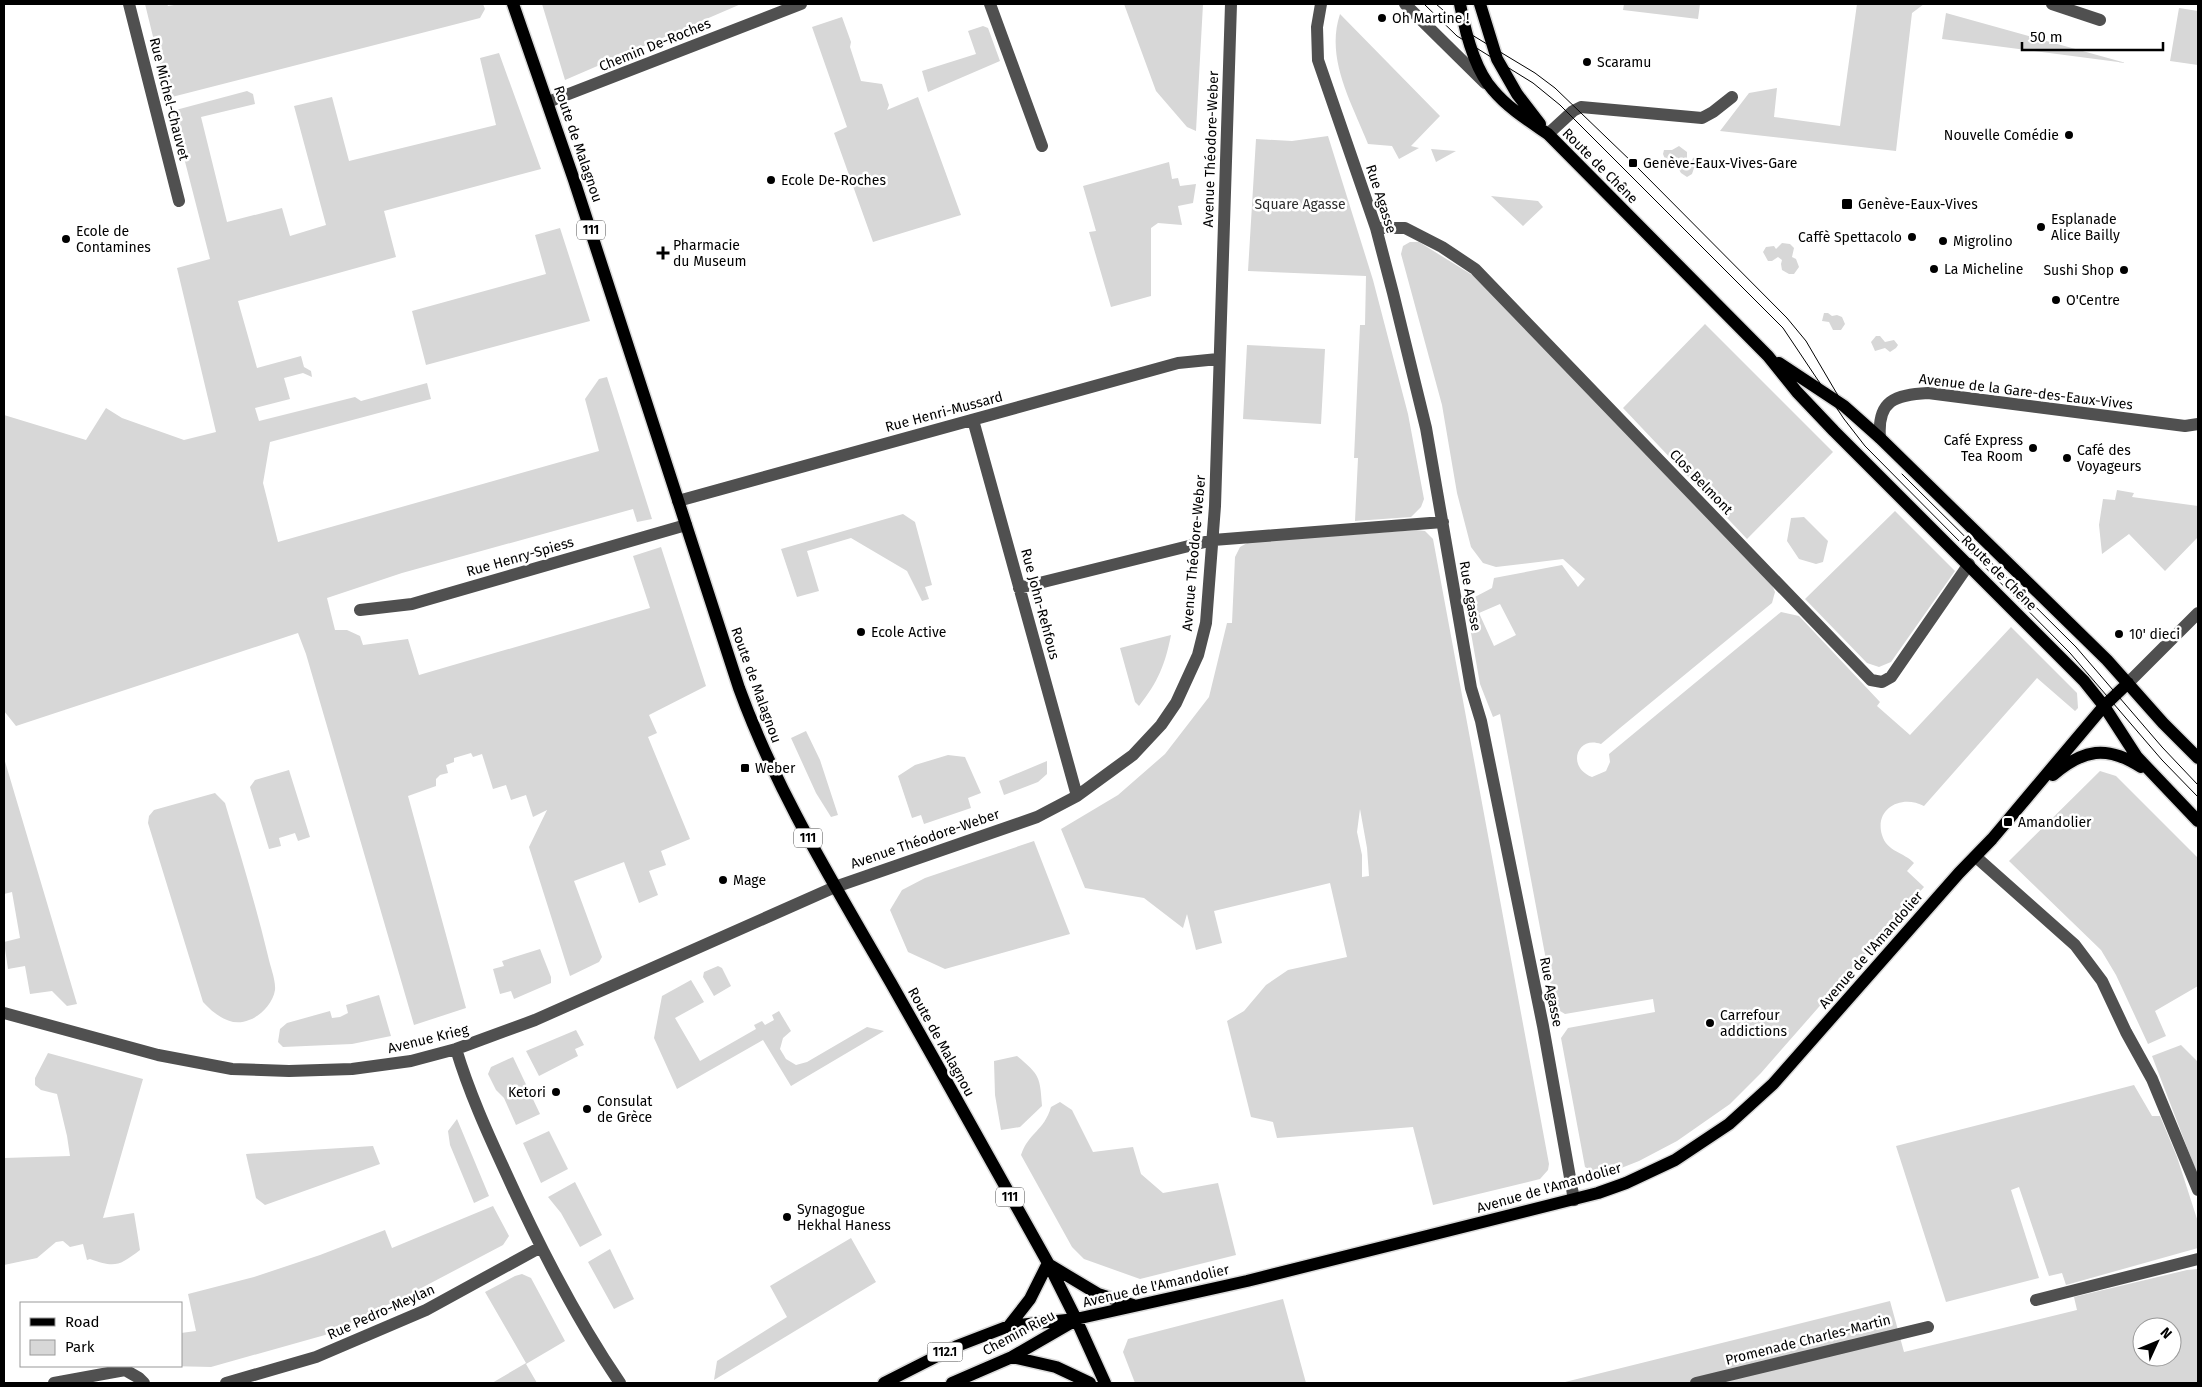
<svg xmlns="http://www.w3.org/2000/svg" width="2202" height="1387" viewBox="0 0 2202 1387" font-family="'Fira Sans',sans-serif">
<rect width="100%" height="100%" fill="#fff"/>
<path fill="#d7d7d7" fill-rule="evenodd" d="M 145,4 L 167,4 L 168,6 L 180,4 L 483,4 L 485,9 L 480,18 L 168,98 Z
M 542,4 L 741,4 L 565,80 Z
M 1124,4 L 1203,4 L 1196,131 L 1187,127 L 1156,91 Z
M 1624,4 L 1700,4 L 1698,19 L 1623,10 Z
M 1857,4 L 1924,4 L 1912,13 L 1896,151 L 1720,131 L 1749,93 L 1777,88 L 1774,117 L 1840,126 Z
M 2179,8 L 2198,11 L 2198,65 L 2170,61 Z
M 1946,13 L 2126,63 L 1942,39 Z
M 1340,14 L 1440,116 L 1411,146 L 1419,148 L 1399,159 L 1392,146 L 1368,144 C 1352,103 1325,59 1340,14 Z
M 842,17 L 851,42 L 850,47 L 861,81 L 882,84 L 889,105 L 887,110 L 918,97 L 961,215 L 873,242 L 834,133 L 847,127 L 812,27 Z
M 983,26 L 988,28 L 1000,61 L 928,92 L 922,71 L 976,54 L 968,31 Z
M 499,53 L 541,169 L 384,211 L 396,257 L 238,301 L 257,368 L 301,356 L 304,367 L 311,371 L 312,377 L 303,373 L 284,378 L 290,399 L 255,408 L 259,421 L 355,397 L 361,401 L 427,383 L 431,399 L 270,442 L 263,483 L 278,542 L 599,451 L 585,399 L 599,379 L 607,377 L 652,519 L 637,522 L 633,509 L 402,573 L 327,598 L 335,630 L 347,630 L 360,636 L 363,645 L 408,639 L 419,675 L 650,608 L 633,556 L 661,547 L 706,686 L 649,715 L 657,733 L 648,737 L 690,839 L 661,851 L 666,865 L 649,871 L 658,895 L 639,903 L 624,862 L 574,881 L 602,957 L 599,962 L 570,976 L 529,847 L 547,810 L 533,817 L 526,795 L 511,800 L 506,785 L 493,789 L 482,754 L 473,757 L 471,753 L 454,758 L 454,762 L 446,765 L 448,773 L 440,775 L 436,779 L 436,786 L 408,796 L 466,1008 L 414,1025 L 306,654 L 298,633 L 16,726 L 4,711 L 4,415 L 86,440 L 106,408 L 122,418 L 184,440 L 216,432 L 177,268 L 210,259 L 172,111 L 247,91 L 253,94 L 255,104 L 201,117 L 227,222 L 282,208 L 290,236 L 326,225 L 294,106 L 332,97 L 349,161 L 496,125 L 480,58 Z
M 1328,136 L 1373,280 L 1408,414 L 1424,499 L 1421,507 L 1411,517 L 1355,521 L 1358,458 L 1354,458 L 1360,325 L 1365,325 L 1366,276 L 1248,271 L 1256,139 L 1292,141 Z
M 1679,146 L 1687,152 L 1687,161 L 1691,162 L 1693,158 L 1696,157 L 1703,159 L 1701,167 L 1697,169 L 1694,168 L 1692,174 L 1687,177 L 1681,173 L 1678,168 L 1679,164 L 1671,158 L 1665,159 L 1663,154 L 1664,150 L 1672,150 Z
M 1431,149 L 1456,151 L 1436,162 Z
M 1169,162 L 1172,179 L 1178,178 L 1180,186 L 1196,184 L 1193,203 L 1178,206 L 1182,225 L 1158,223 L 1151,228 L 1151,296 L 1111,307 L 1089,232 L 1096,231 L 1083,186 Z
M 1491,196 L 1538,201 L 1543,207 L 1523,226 Z
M 560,228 L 590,321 L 426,365 L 412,311 L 546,274 L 535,235 Z
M 1410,242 L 1419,242 L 1477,278 L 1772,585 L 1775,592 L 1772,603 L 1620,728 L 1601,744 C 1577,735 1566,767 1592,777 L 1606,771 L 1610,762 L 1609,754 L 1781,612 L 1799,616 L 1880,702 L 1877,706 L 1910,735 L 2011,627 L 2077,693 L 2078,708 L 2075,711 L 2037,678 L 1924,806 C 1902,794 1874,808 1882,835 C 1887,852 1904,852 1914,863 L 1907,871 L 1924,887 L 1761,1073 L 1730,1104 L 1677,1141 L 1639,1161 L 1601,1176 L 1585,1167 L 1561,1038 L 1568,1028 L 1655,1012 L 1653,999 L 1565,1014 L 1555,1008 L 1500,714 L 1493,717 L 1480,684 L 1465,599 L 1473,598 L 1492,588 L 1494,578 L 1562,565 L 1578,587 L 1585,579 L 1563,559 L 1496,567 L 1483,563 L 1471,547 L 1457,493 L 1442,405 L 1401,254 L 1403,246 ZM 1500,604 L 1516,635 L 1494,646 L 1479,613 Z
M 1782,243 L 1790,244 L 1794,248 L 1792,257 L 1796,259 L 1799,267 L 1794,274 L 1789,274 L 1782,270 L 1781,264 L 1782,260 L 1778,257 L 1772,261 L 1768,261 L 1763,252 L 1766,247 L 1774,246 L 1776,249 Z
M 1824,313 L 1828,313 L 1832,316 L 1837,315 L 1842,317 L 1845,324 L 1841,330 L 1833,330 L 1829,322 L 1822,321 Z
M 1705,324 L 1833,452 L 1747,539 L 1623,408 Z
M 1876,336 L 1880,336 L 1885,342 L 1894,340 L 1898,345 L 1896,348 L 1890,352 L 1885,348 L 1875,351 L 1871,342 Z
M 1247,345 L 1325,349 L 1321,424 L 1243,419 Z
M 2117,490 L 2134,493 L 2132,497 L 2198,506 L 2198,537 L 2165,571 L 2129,534 L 2102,554 L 2099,525 L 2103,499 L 2115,500 Z
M 1895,511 L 1955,571 L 1891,662 L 1879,667 L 1867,663 L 1805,599 Z
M 903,514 L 915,522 L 932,585 L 925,587 L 929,599 L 922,601 L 907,571 L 851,538 L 807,551 L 819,591 L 797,597 L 781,549 Z
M 1804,517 L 1828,541 L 1823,562 L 1816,564 L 1799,559 L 1787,541 L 1791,518 Z
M 1417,530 L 1425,531 L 1433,539 L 1549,1164 L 1548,1170 L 1540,1179 L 1433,1205 L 1413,1127 L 1277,1138 L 1273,1122 L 1251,1117 L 1227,1021 L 1244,1011 L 1266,985 L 1288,970 L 1347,957 L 1330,883 L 1214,911 L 1222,943 L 1196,950 L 1187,914 L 1183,928 L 1144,898 L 1085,888 L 1061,829 L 1118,795 L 1165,754 L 1209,697 L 1227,623 L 1232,623 L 1235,557 L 1240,547 L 1249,542 ZM 1360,809 L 1367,848 L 1369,876 L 1362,877 L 1362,855 L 1357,832 Z
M 1171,635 C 1165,665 1158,682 1139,706 L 1135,702 L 1120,648 Z
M 806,731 L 820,760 L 838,815 L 831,817 L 816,793 L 791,738 Z
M 948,755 L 965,757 L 981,793 L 968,798 L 971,808 L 924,824 L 921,815 L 912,818 L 898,776 L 915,765 Z
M 4,758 L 77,1004 L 67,1006 L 52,991 L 30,994 L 25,966 L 8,969 L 4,942 L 20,938 L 12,892 L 4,894 Z
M 1047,761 L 1047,774 L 1038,782 L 1004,795 L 999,781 Z
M 289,770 L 310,837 L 298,841 L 295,833 L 279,838 L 281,846 L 269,849 L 250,787 L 255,780 Z
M 2100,771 L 2116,776 L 2198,858 L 2198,986 L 2155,1011 L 2166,1036 L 2148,1044 L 2116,975 L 2101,950 L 2009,861 Z
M 215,793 L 225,803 C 240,854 256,905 268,956 C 270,966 276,980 275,990 C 273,1003 261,1016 249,1020 C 231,1028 214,1014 203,1002 L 148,823 L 149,816 L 154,810 Z
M 1034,841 L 1070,934 L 945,969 L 908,952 L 890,910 L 902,890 L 925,878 Z
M 540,949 L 551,977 L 551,983 L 514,999 L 511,991 L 500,994 L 493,969 L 504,966 L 502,961 Z
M 718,966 L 722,968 L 731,986 L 714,996 L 703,977 L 704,972 Z
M 691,980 L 704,1002 L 675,1018 L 700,1061 L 756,1029 L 754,1025 L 762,1021 L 765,1025 L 774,1020 L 772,1015 L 779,1011 L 791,1031 L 783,1038 L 780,1049 L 786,1059 L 796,1065 L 807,1062 L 867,1027 L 884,1031 L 791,1086 L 763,1040 L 677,1089 L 654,1038 L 662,996 Z
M 379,995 L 391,1036 L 352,1044 L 283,1047 L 278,1042 L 280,1029 L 287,1023 L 330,1011 L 332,1018 L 340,1017 L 348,1013 L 346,1005 Z
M 576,1030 L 584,1045 L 575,1049 L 578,1056 L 539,1076 L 526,1051 Z
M 2181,1045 L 2198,1062 L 2198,1176 L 2152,1056 Z
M 48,1053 L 143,1079 L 103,1218 L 134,1213 L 140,1250 C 119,1266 115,1268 90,1259 L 87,1260 L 83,1244 L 70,1247 L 63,1241 L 56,1242 L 37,1258 L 4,1265 L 4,1158 L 70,1156 L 67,1136 L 57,1094 L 41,1090 L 35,1085 L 35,1078 Z
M 1017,1056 C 1040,1075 1040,1077 1042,1106 L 1020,1127 L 1001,1130 L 995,1095 L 994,1061 Z
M 513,1057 L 540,1114 L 516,1125 L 504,1098 L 496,1090 L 488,1074 L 491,1067 Z
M 2134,1085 L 2152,1116 L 2160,1116 L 2177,1157 L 2198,1222 L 2198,1248 L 2066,1285 L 2062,1273 L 2049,1276 L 2019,1187 L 2011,1190 L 2039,1278 L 1946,1302 L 1896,1146 Z
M 1060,1102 L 1072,1110 L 1093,1152 L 1133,1147 L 1141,1174 L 1163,1193 L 1218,1183 L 1236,1255 L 1140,1279 L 1084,1259 L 1072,1247 L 1021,1155 C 1029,1132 1044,1131 1051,1107 Z
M 457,1119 L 489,1196 L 474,1203 L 450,1145 L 448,1131 Z
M 549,1131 L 568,1169 L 541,1183 L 523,1143 Z
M 373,1146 L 380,1164 L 265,1205 L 256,1198 L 246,1154 Z
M 575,1182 L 602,1235 L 580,1247 L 561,1213 L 548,1197 Z
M 493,1206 L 509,1236 L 503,1245 L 410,1294 L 325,1335 L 211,1367 L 169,1366 L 181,1366 L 181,1333 L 196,1331 L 188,1294 L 254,1277 L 320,1255 L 385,1230 L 392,1248 Z
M 851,1238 L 876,1282 L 714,1380 L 717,1361 L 787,1317 L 770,1286 Z
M 610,1249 L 634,1299 L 614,1309 L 588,1262 Z
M 2198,1269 L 2198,1383 L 1561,1383 L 1890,1301 L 1904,1352 L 2077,1310 L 2074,1297 L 2187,1270 ZM 2142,1327 L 2172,1327 L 2172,1357 L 2142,1357 Z
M 522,1274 L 531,1278 L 565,1341 L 526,1364 L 537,1383 L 492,1383 L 526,1363 L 485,1292 L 515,1276 Z
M 1283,1299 L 1306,1383 L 1135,1383 L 1123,1352 L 1128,1339 Z"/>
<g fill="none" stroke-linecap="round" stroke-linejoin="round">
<g stroke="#dbdbdb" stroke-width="15">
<path id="major" d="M 513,4 L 574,180 L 739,688 C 777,793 836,887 891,983 C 944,1076 996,1170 1048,1263 L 1076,1319 L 1105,1383
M 1460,4 C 1465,31 1474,69 1493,90 C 1508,108 1529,121 1548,134 L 1768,356 L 1797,392 L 1834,431 L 2084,681 L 2104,706 L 2137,757 L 2198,821
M 1480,4 L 1497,59 L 1517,94 L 1540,124
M 1779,363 L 1844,406 L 1880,438 L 2107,660 L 2163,723 L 2198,758
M 2053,775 C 2083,749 2107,745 2141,767
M 1048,1264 L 1098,1294 L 1133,1305
M 1009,1326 L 1030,1299 L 1048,1263
M 1012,1357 L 1056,1367 L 1090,1383
M 884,1383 L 957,1346 L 1009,1326 L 1076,1319 L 1247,1281 L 1431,1235 L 1598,1193 L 1626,1183 L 1675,1160 L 1729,1124 L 1773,1084 L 1959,873 L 1992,839 L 2104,706 L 2128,683
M 952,1383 L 1012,1357 L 1074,1321"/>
</g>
<path stroke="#505050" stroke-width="12" d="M 129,4 L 179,201
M 990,4 L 1042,146
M 1321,4 L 1317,27 L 1318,60 L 1376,228 L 1393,293 L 1426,428 L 1471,688 L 1481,721 L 1543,1026 L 1574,1200
M 1405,4 L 1485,83
M 2052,4 L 2100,20
M 548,102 L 801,4
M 1548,134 L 1573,111 L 1581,107 L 1702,118 L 1713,112 L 1732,97
M 1376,228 L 1405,228 L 1442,247 L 1475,269 L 1871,680 L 1882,682 L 1891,677 L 1969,564
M 973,420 L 1077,796
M 1880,438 C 1877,400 1895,395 1928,393 L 2185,426 L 2198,424
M 678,501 L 1178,363 L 1218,359
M 1019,588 L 1213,540 L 1443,522
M 360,610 L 412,604 L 686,525
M 2128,683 L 2198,613
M 1976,857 L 2075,945 L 2102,981 L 2126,1032 L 2152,1079 L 2198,1190
M 4,1013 L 158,1055 L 232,1069 L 289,1071 L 352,1069 L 411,1061 L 456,1049 L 535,1020 L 835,887 L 1037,817 L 1077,796 L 1133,755 L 1161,725 L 1176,703 L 1198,655 L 1206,623 L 1215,506 L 1231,4
M 456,1049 C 469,1092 487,1132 506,1173 C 539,1246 575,1317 620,1383
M 2036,1300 L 2198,1259
M 54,1383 L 125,1370 L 139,1378 L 144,1383
M 226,1383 L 316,1357 L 426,1310 L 541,1247
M 1696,1383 L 1928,1327"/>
<use href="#major" stroke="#000" stroke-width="12"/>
<path stroke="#000" stroke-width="1" d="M 1424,4 L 1457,36 L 1533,83 L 1560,105 L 1783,328 L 1844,419 L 1865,446 L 2070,653 L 2162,760 L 2198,797
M 1436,4 L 1472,35 L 1535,73 L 1555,88 L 1633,163 L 1787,318 L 1806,341 L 1850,416
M 1902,474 L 2076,647 L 2162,747 L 2198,785"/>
</g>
<g fill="#000" stroke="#fff" stroke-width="2">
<circle cx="1382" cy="18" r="5"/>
<circle cx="1587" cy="62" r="5"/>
<circle cx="2069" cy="135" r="5"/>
<rect x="1628" y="158" width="10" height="10" rx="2.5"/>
<circle cx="771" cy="180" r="5"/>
<rect x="1841" y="198" width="12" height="12" rx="2.5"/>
<circle cx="2041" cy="227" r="5"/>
<circle cx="1912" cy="237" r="5"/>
<circle cx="66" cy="239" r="5"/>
<circle cx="1943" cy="241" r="5"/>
<path d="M660.5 245.5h5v5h5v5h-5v5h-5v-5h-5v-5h5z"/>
<circle cx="1934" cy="269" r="5"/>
<circle cx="2124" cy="270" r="5"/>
<circle cx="2056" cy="300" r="5"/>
<circle cx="2033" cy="448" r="5"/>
<circle cx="2067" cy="458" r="5"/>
<circle cx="861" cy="632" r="5"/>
<circle cx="2119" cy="634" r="5"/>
<rect x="740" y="763" width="10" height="10" rx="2.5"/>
<rect x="2003" y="817" width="10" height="10" rx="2.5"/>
<circle cx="723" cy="880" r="5"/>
<circle cx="1710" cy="1023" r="5"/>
<circle cx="556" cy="1092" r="5"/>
<circle cx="587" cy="1109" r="5"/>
<circle cx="787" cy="1217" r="5"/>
</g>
<g text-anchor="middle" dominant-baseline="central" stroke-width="5" stroke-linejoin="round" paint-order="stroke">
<g fill="#fff" stroke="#4c4c4c" stroke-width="1">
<rect x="577" y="220.5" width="28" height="19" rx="4"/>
<rect x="794" y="828.5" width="28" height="19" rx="4"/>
<rect x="996" y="1187.5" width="28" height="19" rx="4"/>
<rect x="927.5" y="1342.5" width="35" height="19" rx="4"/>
</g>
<g font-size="12" font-weight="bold" fill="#000">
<text x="591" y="230">111</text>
<text x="808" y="838">111</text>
<text x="1010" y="1197">111</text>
<text x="945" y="1352">112.1</text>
</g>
<g font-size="14" fill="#000" stroke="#fff" text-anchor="start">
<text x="1392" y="18">Oh Martine !</text>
<text x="1597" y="62">Scaramu</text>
<text x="2059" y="135" text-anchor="end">Nouvelle Comédie</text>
<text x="1643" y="163">Genève-Eaux-Vives-Gare</text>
<text x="781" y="180">Ecole De-Roches</text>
<text x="1858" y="204">Genève-Eaux-Vives</text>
<text x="2051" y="219">Esplanade<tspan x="2051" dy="16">Alice Bailly</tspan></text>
<text x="76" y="231">Ecole de<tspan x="76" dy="16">Contamines</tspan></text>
<text x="1902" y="237" text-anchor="end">Caffè Spettacolo</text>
<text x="1953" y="241">Migrolino</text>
<text x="673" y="245">Pharmacie<tspan x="673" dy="16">du Museum</tspan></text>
<text x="1944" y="269">La Micheline</text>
<text x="2114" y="270" text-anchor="end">Sushi Shop</text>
<text x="2066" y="300">O'Centre</text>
<text x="2023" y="440" text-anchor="end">Café Express<tspan x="2023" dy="16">Tea Room</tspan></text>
<text x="2077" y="450">Café des<tspan x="2077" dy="16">Voyageurs</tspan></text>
<text x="871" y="632">Ecole Active</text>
<text x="2129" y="634">10' dieci</text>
<text x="755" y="768">Weber</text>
<text x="2018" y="822">Amandolier</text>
<text x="733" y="880">Mage</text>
<text x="1720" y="1015">Carrefour<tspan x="1720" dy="16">addictions</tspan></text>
<text x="546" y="1092" text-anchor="end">Ketori</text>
<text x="597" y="1101">Consulat<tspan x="597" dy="16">de Grèce</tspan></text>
<text x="797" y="1209">Synagogue<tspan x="797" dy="16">Hekhal Haness</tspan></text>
</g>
<g font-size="14" fill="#000" stroke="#fff">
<text transform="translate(655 45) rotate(-22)">Chemin De-Roches</text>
<text transform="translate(169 99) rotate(76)">Rue Michel-Chauvet</text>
<text transform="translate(578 144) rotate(71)">Route de Malagnou</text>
<text transform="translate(1211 149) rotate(-88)">Avenue Théodore-Weber</text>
<text transform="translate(1600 166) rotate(45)">Route de Chêne</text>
<text transform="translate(1381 199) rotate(72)">Rue Agasse</text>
<text transform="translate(2026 392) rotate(7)">Avenue de la Gare-des-Eaux-Vives</text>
<text transform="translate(944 412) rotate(-15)">Rue Henri-Mussard</text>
<text transform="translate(1701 482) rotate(46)">Clos Belmont</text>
<text transform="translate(1194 553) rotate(-85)">Avenue Théodore-Weber</text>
<text transform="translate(520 557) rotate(-16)">Rue Henry-Spiess</text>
<text transform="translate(1999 573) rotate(45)">Route de Chêne</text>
<text transform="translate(1470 596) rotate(80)">Rue Agasse</text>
<text transform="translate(1040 604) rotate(75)">Rue John-Rehfous</text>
<text transform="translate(756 685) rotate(70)">Route de Malagnou</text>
<text transform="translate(925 839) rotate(-19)">Avenue Théodore-Weber</text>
<text transform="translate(1871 950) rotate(-49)">Avenue de l'Amandolier</text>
<text transform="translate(1551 992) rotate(79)">Rue Agasse</text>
<text transform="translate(428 1039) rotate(-14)">Avenue Krieg</text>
<text transform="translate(941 1042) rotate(61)">Route de Malagnou</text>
<text transform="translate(1549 1188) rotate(-16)">Avenue de l'Amandolier</text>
<text transform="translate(1156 1286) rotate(-13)">Avenue de l'Amandolier</text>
<text transform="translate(381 1312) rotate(-24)">Rue Pedro-Meylan</text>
<text transform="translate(1019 1333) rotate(-28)">Chemin Rieu</text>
<text transform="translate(1808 1340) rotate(-14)">Promenade Charles-Martin</text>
</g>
<g font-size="14" fill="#2e2e2e" stroke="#fff">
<text x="1300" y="204">Square Agasse</text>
</g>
</g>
<rect width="2202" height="1387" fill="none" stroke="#000000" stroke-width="10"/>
<rect x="20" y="1302" width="162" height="65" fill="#ffffff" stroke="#999999"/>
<rect x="30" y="1318" width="25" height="8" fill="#000000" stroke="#999999"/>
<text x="65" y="1327" font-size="15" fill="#000000">Road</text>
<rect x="30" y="1340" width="25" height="15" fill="#d7d7d7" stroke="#999999"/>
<text x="65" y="1352" font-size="15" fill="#000000">Park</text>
<g transform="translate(2157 1342) rotate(46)"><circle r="24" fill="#ffffff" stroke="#999999"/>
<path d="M0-4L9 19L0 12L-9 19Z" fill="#000000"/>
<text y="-8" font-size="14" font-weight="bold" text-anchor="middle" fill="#000000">N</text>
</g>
<path d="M2022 42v8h141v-8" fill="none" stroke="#000000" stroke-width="2.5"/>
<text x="2030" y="42" font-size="15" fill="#000000" stroke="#ffffff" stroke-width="4" paint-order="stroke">50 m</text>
</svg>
